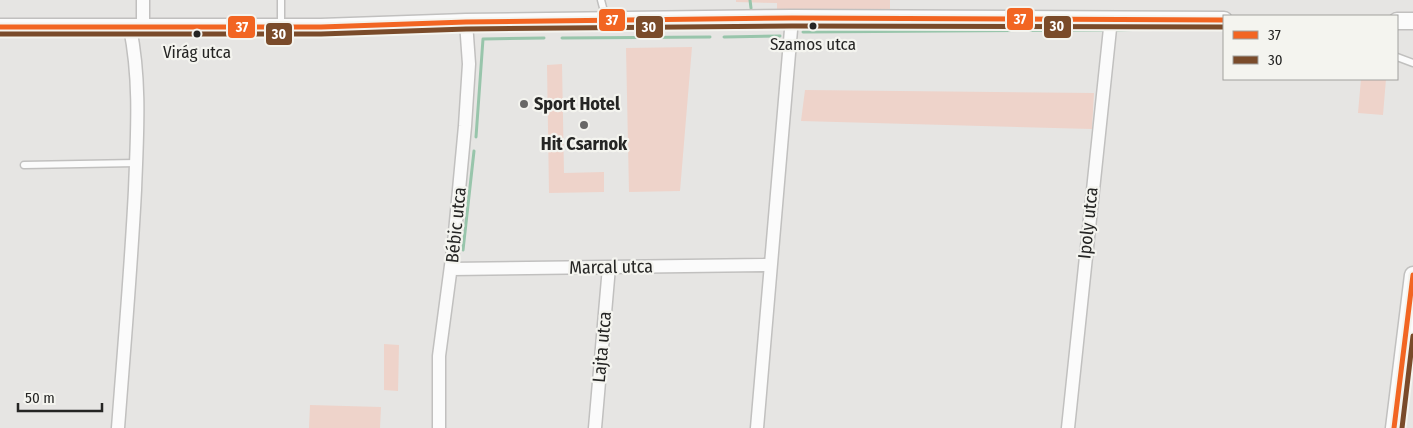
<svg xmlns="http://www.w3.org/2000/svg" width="1413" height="428" viewBox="0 0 1413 428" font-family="'Fira Sans Condensed',sans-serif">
<rect width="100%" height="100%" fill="#e6e5e3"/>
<path fill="#eed3ca" d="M 736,0 L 890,0 L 890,9 L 777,9 L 777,3 L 736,2 Z
M 692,47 L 680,191 L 629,192 L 626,48 Z
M 562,64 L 564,173 L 604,172 L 604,192 L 549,193 L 547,65 Z
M 1361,79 L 1386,79 L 1383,115 L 1358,113 Z
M 805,90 L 1094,93 L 1092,129 L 801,121 Z
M 384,344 L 399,345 L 398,391 L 384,390 Z
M 310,405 L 381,407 L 380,428 L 309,428 Z"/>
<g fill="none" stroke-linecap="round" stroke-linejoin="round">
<path stroke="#98c5ab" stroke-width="3" d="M 750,0 L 751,8
M 1164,29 L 1211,29
M 1221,29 L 1224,29
M 1115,30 L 1151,29
M 803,32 L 1103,30
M 724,37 L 780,36
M 562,38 L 710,37
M 476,137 L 483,39 L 544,38
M 463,250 L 474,151"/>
<g stroke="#c1c0bf" stroke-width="9">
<path id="service" d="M 601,0 L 606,19
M 281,26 L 281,0
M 1397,57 L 1413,63
M 24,165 L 136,163"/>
</g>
<g stroke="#c1c0bf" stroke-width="15">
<path id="minor" d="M 143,28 L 143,0
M 451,269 L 770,265
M 118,428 C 124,349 131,269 135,190 C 137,135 141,82 130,28
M 439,428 L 439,356 L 454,243 L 465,126 L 469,64 L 466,22
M 595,428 L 609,267
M 757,428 L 792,18
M 1068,428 L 1111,19"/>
</g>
<g stroke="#c1c0bf" stroke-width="19">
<path id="tertiary" d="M 1397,21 L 1413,21
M 0,27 L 321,27 L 466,22 L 792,18 L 1224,20
M 1394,428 L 1413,275"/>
</g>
<use href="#service" stroke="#fbfbfb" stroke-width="6"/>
<use href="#minor" stroke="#fbfbfb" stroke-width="12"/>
<use href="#tertiary" stroke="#fbfbfb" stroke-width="16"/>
<g stroke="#f4f4ef" stroke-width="9">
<path id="bus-1" d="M 0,27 L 321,27 L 466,22 L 792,18 L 1224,20
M 1394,428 L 1413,275"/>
</g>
<g stroke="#f4f4ef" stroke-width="9">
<path id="bus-2" d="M 0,34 L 321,34 L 466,29 L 792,26 L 1224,27
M 1402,428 L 1413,336"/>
</g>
<use href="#bus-1" stroke="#f26522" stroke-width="5"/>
<use href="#bus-2" stroke="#7a4b2a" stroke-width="5"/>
</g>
<g fill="#252524" stroke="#f4f4ef" stroke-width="2">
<circle cx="813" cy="26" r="4.5"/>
<circle cx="197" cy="34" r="4.5"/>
</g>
<g fill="#696867" stroke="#f4f4ef" stroke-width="2">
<circle cx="524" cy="104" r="5"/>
<circle cx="584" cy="125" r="5"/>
</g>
<g text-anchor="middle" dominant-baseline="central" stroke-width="4.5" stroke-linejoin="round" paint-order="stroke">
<g font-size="17" fill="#252524" stroke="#f4f4ef">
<text x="813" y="44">Szamos utca</text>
<text x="197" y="52">Virág utca</text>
</g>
<g font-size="18" font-weight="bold" fill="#252524" stroke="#f4f4ef" text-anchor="start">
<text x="534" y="104">Sport Hotel</text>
<text x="584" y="144" text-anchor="middle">Hit Csarnok</text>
</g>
<g font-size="18" fill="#252524" stroke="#f4f4ef">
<text transform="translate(1088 223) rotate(-84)">Ipoly utca</text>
<text transform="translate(456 225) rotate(-84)">Bébic utca</text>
<text transform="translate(611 267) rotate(-1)">Marcal utca</text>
<text transform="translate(602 347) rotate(-85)">Lajta utca</text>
</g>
</g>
<g stroke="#f4f4ef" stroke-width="2">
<rect x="1006" y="7" width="28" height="24" rx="5" fill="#f26522"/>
<rect x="598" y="8" width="28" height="24" rx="5" fill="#f26522"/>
<rect x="1043" y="15" width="29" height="24" rx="5" fill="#7a4b2a"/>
<rect x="227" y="15" width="29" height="24" rx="5" fill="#f26522"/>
<rect x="635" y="15" width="29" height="24" rx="5" fill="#7a4b2a"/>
<rect x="265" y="22" width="28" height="24" rx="5" fill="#7a4b2a"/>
</g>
<g font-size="14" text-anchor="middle" font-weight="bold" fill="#fff">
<text x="1020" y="24">37</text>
<text x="612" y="25">37</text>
<text x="1057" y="31">30</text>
<text x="242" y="32">37</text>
<text x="649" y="32">30</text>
<text x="279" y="39">30</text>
</g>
<rect x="1223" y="15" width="175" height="65" fill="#f4f4ef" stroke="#a1a19e"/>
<rect x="1233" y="31" width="25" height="8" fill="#f26522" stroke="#a1a19e"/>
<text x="1268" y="40" font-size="15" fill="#252524">37</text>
<rect x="1233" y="56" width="25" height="8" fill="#7a4b2a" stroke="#a1a19e"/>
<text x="1268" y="65" font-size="15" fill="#252524">30</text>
<path d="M18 403v8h84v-8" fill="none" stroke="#252524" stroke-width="2.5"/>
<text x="25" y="403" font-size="15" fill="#252524" stroke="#f4f4ef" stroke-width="4" paint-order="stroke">50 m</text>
</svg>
